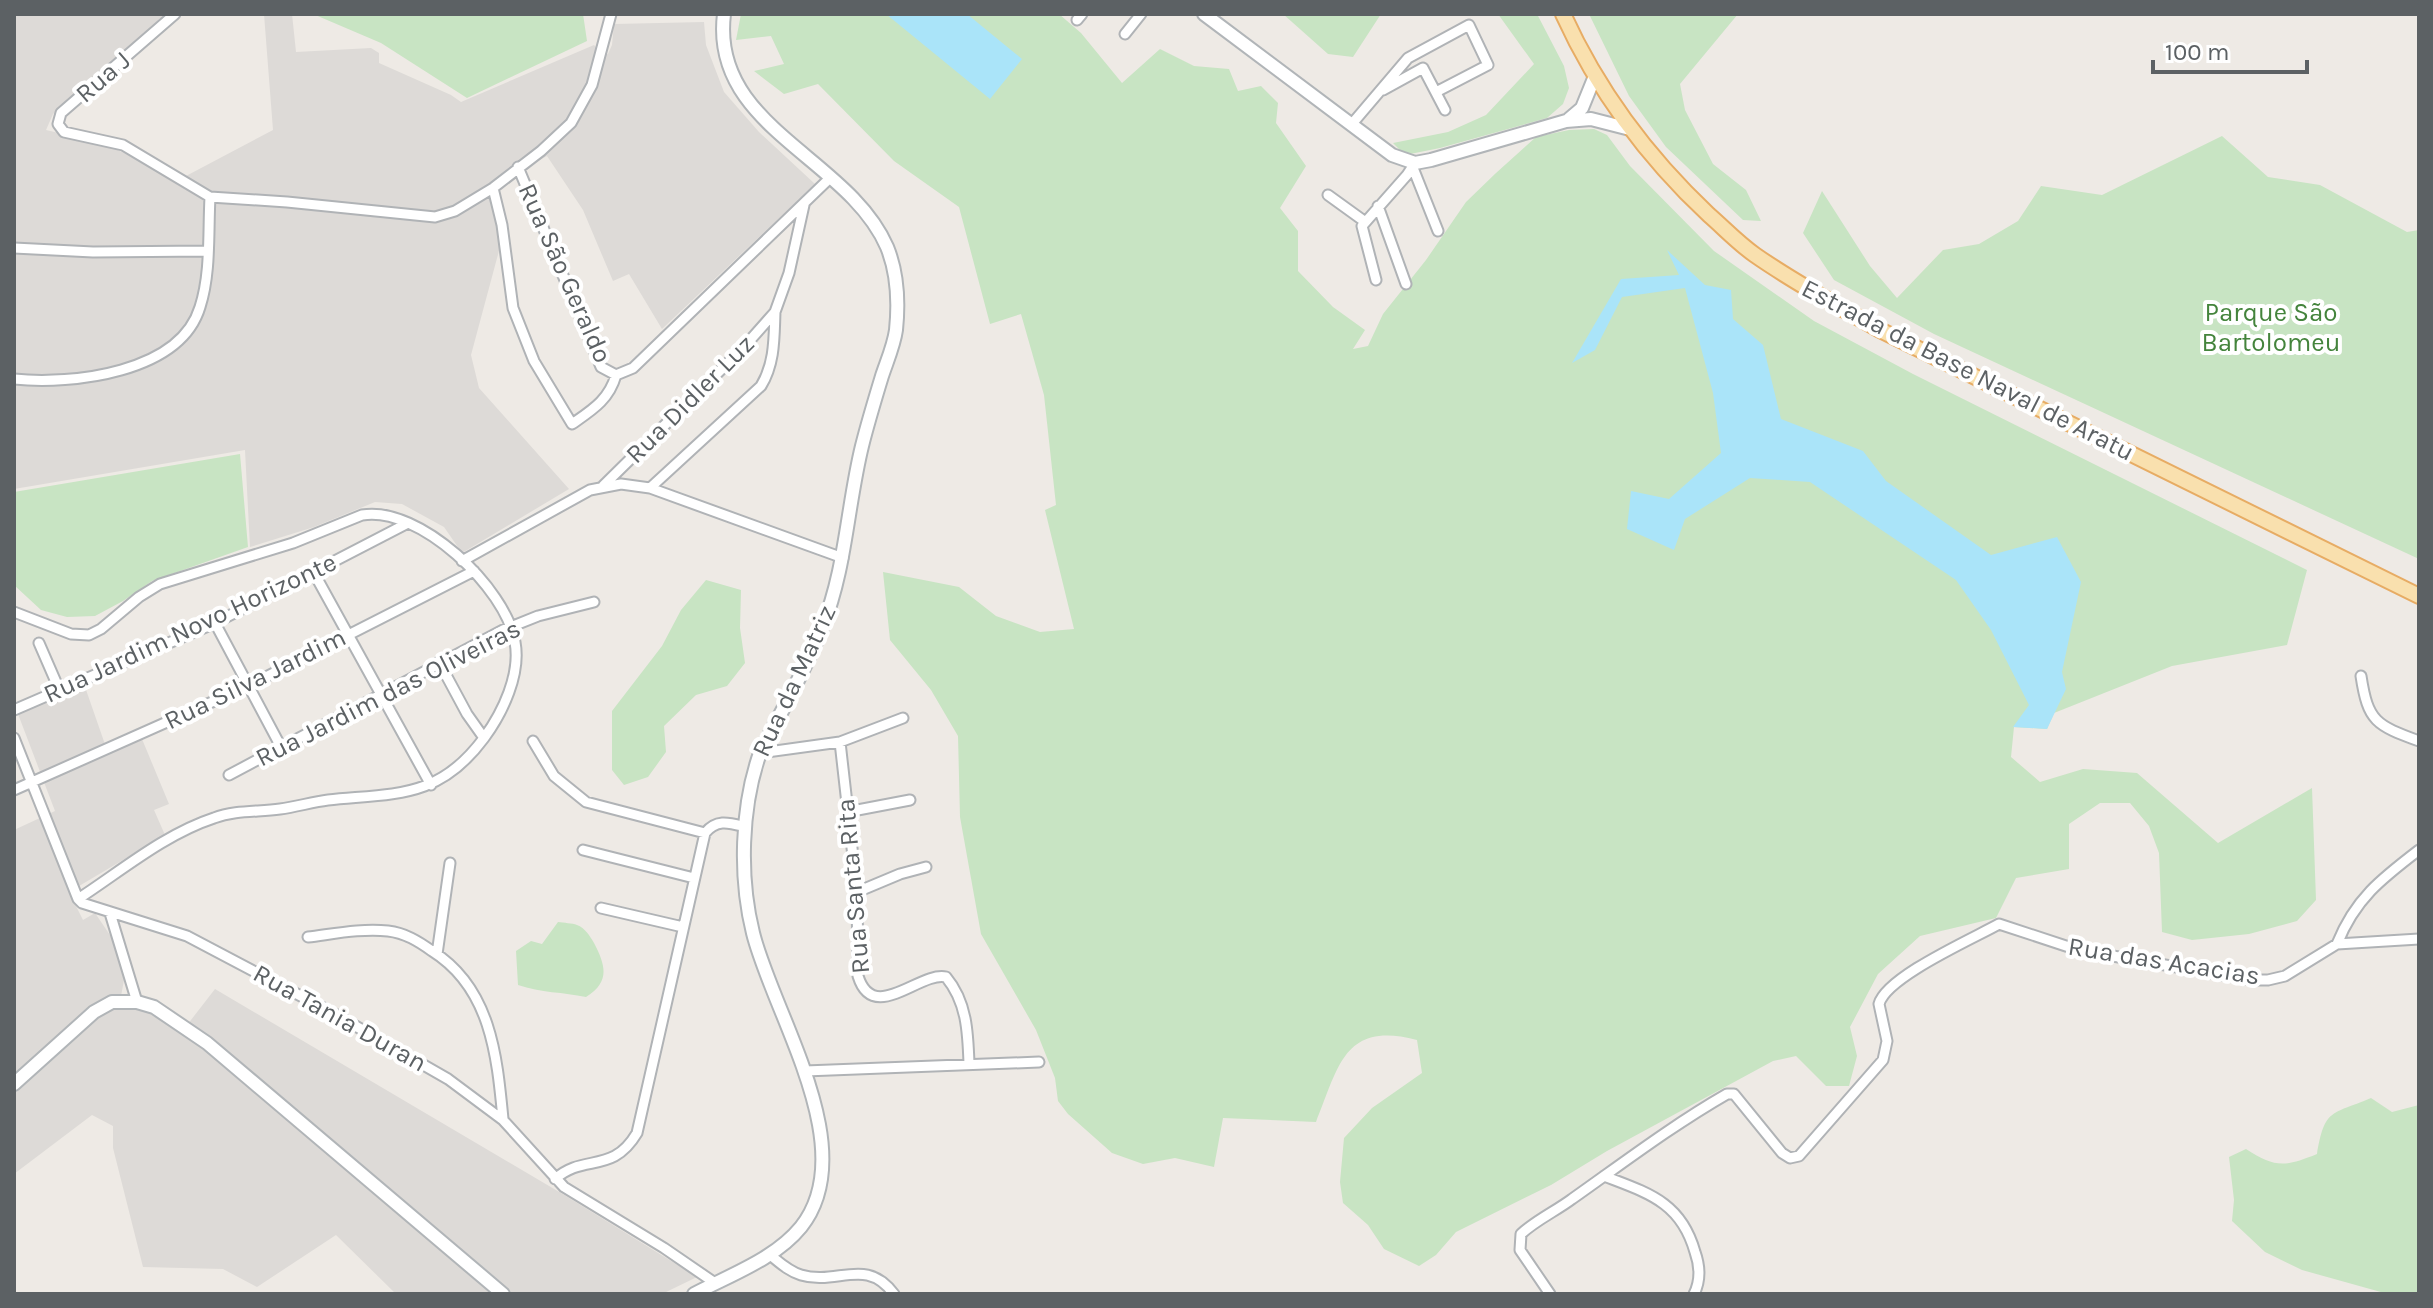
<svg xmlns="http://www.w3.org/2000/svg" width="2433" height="1308" viewBox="0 0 2433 1308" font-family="Karla,sans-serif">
<rect width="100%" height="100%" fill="#eeeae5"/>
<path fill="#dddad7" d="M 14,14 L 165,14 L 53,114 L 46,130 L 106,144 L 146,164 L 147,154 L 186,176 L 273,130 L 264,14 L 292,14 L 296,52 L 371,48 L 379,53 L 379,63 L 451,95 L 461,102 L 594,45 L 603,55 L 608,54 L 612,45 L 614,24 L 704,22 L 706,45 L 724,92 L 759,132 L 815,184 L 662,329 L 629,274 L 613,281 L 583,210 L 547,156 L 532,164 L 492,195 L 500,234 L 500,247 L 471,355 L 479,388 L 569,489 L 462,553 L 444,527 L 402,504 L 375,502 L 314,527 L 250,547 L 245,450 L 14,489 Z
M 84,684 L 108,753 L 142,739 L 169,804 L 154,810 L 165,835 L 69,892 L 83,920 L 95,913 L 112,938 L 124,980 L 119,1007 L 160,1014 L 184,1029 L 215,989 L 566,1196 L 697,1277 L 662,1294 L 396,1294 L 336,1235 L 257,1287 L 223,1269 L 143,1267 L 113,1148 L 113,1126 L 92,1115 L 14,1174 L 14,830 L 55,811 L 18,714 Z"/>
<path fill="#c8e4c3" d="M 313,14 L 583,14 L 587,41 L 467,98 L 381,43 Z
M 741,14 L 1059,14 L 1081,33 L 1122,83 L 1160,49 L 1194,66 L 1229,69 L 1238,91 L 1261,86 L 1278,103 L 1276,123 L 1306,166 L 1280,208 L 1298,231 L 1298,271 L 1333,307 L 1365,330 L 1353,349 L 1368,346 L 1383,314 L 1426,260 L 1466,202 L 1496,173 L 1536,137 L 1569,130 L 1594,129 L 1607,135 L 1630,166 L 1714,251 L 1814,321 L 1913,374 L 2307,570 L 2287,645 L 2172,666 L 2054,713 L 2047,729 L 2014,727 L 2011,757 L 2040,782 L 2083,769 L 2137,773 L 2218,843 L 2312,788 L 2316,900 L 2297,921 L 2249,934 L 2192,940 L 2162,932 L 2159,853 L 2149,826 L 2130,803 L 2100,803 L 2069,824 L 2069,869 L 2016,878 L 1996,918 L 1920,936 L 1878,974 L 1850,1027 L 1857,1056 L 1849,1086 L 1826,1086 L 1796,1056 L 1773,1061 L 1607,1151 L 1551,1185 L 1456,1232 L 1436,1255 L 1419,1266 L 1384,1249 L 1368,1225 L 1343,1203 L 1340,1182 L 1344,1138 L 1372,1108 L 1422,1073 L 1417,1040 C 1344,1021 1339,1066 1316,1122 L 1223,1118 L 1214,1167 L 1175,1158 L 1143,1164 L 1112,1153 L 1068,1114 L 1058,1101 L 1055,1078 L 1036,1030 L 981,934 L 960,817 L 958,736 L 931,690 L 890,640 L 883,572 L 959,587 L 996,616 L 1040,632 L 1074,629 L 1045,510 L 1056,505 L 1044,395 L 1021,314 L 990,324 L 959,207 L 894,161 L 818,84 L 784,94 L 754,71 L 784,64 L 771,36 L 736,40 Z
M 1283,14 L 1381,14 L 1353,57 L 1328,54 Z
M 1498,14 L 1537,14 L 1564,66 L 1569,88 L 1563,104 L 1547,118 L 1440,148 L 1405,155 L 1393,143 L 1448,132 L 1486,115 L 1534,64 Z
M 1589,14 L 1738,14 L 1680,84 L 1685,110 L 1713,164 L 1746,190 L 1761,221 L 1743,220 L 1666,147 L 1629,96 Z
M 2222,136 L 2268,177 L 2320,185 L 2407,232 L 2419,230 L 2419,559 L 1934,334 L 1834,280 L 1803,233 L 1822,191 L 1870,266 L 1897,298 L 1943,250 L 1979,244 L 2018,221 L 2041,186 L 2102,195 Z
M 240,454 L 248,547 L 152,581 L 123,601 L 95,616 L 67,617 L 41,610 L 14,585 L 14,492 Z
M 706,580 L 741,590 L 740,628 L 745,663 L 727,686 L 696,695 L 664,726 L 666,752 L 648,777 L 624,785 L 612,770 L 612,711 L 662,646 L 681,610 Z
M 558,922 C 564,923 572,923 577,925 C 585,928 590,936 594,943 C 606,966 610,982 586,997 C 563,992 541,993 518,985 L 516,951 L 531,941 L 542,944 Z
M 2371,1098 L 2392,1112 L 2419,1105 L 2419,1294 L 2388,1294 L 2302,1270 L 2265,1252 L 2232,1221 L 2234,1200 L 2229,1157 L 2246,1149 C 2275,1168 2285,1167 2317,1154 C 2325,1108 2331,1115 2371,1098 Z"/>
<path fill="#aae4f9" d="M 886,14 L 967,14 L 1022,59 L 990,99 Z
M 1667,250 L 1705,285 L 1731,290 L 1733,319 L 1763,345 L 1781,419 L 1863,451 L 1886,481 L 1991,555 L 2057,537 L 2081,582 L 2062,672 L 2066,689 L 2047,729 L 2013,727 L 2029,705 L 1991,630 L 1956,580 L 1810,482 L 1750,478 L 1685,519 L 1674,550 L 1627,529 L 1631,491 L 1669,499 L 1721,453 L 1713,393 L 1685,288 L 1622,297 L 1595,350 L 1572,363 L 1621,279 L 1679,275 Z"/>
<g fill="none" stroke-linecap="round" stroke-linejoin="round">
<g stroke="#b0b3b6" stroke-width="13">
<path id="street" d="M 175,14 L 61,113 L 58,124 L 64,132 L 123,145 L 210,197
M 1077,20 L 1082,14
M 1125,34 L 1141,14
M 1383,90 L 1423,68 L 1445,110
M 1351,125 L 1408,58 L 1469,25 L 1488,65 L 1436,92
M 518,167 L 601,367 L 616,375
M 1413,168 L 1438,231
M 493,188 L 502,225 L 513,308 L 534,361 L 572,424 C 592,410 609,400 616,375
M 1328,195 L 1364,221
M 1378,206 L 1406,284
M 14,248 L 93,252 L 207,251
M 1376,280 L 1362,226 L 1407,175 L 1415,163
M 616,375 L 633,368 L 830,178
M 14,379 C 72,385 180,373 200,307 C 211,273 208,233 210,197 L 287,202 L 435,217 L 455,211 L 493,188 L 541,151 L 571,123 L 592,85 L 611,14
M 603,486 L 744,347 L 775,312 L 789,273 L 804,205
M 650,488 L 761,386 C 775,363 774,338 775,312
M 462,561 L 590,490 L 621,484 L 650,488 L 843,558
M 314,573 L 431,785
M 14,612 L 71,634 L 89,635 L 101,629 L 139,597 L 160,584 L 293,543 L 362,515 C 419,505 506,588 515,642 C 521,674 503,712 484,738 C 439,799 396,793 328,800 C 312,802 296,807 280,809 C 258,812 235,810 214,818 C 165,834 121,871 78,899
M 215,623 L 281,747
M 39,643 L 59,689
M 439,662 L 467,714 L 484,738
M 2361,676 C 2368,722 2376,725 2419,741
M 14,710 L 215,623 L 408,523
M 14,738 L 78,899 L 82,903 L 187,936 L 333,1013 L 448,1079 L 503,1120 L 564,1187 L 664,1248 L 715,1283
M 533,741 L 554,776 L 586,802 L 705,833
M 840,742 L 857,892 L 858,976 C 873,1025 920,971 946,977 C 967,1002 968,1033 969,1064
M 760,753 L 840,742 L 903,718
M 229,775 L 503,630 L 538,616 L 594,602
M 14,790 L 248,686 L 474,571
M 847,812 L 910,800
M 583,850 L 694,878
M 857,892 L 900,874 L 926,867
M 601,908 L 683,927
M 110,913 L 137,1002
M 308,937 C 333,934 362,928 388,931 C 405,933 418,941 432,951 C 491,988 497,1056 503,1119
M 2337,944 C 2355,899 2381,879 2419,850
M 437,954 L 450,863
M 805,1071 L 1039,1062
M 1604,1176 C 1648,1193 1681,1202 1695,1252 C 1700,1266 1701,1280 1694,1294
M 555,1179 C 584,1153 612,1175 637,1133 L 705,833 C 717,818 730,823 746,827
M 769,1254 C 779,1262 788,1271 801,1275 C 837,1286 866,1256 894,1294
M 1550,1294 L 1520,1250 L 1521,1234 C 1536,1220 1556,1211 1572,1199 C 1623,1163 1673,1125 1727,1094 L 1734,1094 L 1782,1153 L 1790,1158 L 1799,1156 L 1883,1060 L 1887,1041 L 1879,1004 C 1886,977 1972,939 1999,924 L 2078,950 L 2252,980 L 2268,980 L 2285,976 L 2337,944 L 2419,939"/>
</g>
<g stroke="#b1b5b8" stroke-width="16">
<path id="secondary" d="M 1204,14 L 1392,155 L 1415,163 L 1431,160 L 1566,121 L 1591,119 L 1630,129
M 1569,119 L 1582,108 L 1595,76
M 14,1084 L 94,1012 L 112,1002 L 137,1002 L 154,1007 L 207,1043 L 503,1294
M 694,1294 C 730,1275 775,1259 801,1227 C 863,1149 773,1014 753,933 C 739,877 741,807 760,753 C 781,712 805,671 822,628 C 846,569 847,507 862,446 C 868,422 875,399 882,376 C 887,361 894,345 896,330 C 899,301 898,274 887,247 C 848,157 710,127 724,14"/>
</g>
<g stroke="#e7ac64" stroke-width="18">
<path id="primary" d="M 1563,14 C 1598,91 1647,157 1709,215 C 1724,228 1738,243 1755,255 C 1795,283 1838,306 1880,330 L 2419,596"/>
</g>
<use href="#street" stroke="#fff" stroke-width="9"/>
<use href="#secondary" stroke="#fff" stroke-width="12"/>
<use href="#primary" stroke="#f9e0ae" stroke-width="14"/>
</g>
<g text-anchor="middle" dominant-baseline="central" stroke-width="8" stroke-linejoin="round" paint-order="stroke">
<g font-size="26" fill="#5c6164" stroke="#fff">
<text transform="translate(103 77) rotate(-41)">Rua J</text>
<text transform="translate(565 273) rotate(66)">Rua São Geraldo</text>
<text transform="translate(1968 370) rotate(27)">Estrada da Base Naval de Aratu</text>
<text transform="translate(690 399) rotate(-45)">Rua Didler Luz</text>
<text transform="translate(190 628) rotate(-25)">Rua Jardim Novo Horizonte</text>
<text transform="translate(255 679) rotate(-26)">Rua Silva Jardim</text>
<text transform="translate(794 681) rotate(-65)">Rua da Matriz</text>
<text transform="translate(388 693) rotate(-27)">Rua Jardim das Oliveiras</text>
<text transform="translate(853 886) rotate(-95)">Rua Santa Rita</text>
<text transform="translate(2164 961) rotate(9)">Rua das Acacias</text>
<text transform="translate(340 1018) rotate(29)">Rua Tania Duran</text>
</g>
<g font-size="26" fill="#44843c" stroke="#fff">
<text x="2271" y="312">Parque São<tspan x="2271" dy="30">Bartolomeu</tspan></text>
</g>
</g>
<rect width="2433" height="1308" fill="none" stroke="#5c6164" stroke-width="32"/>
<path d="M2153 60v12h154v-12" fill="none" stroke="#5c6164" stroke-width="4"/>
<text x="2165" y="60" font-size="24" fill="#5c6164" stroke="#ffffff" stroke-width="6" paint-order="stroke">100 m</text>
</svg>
